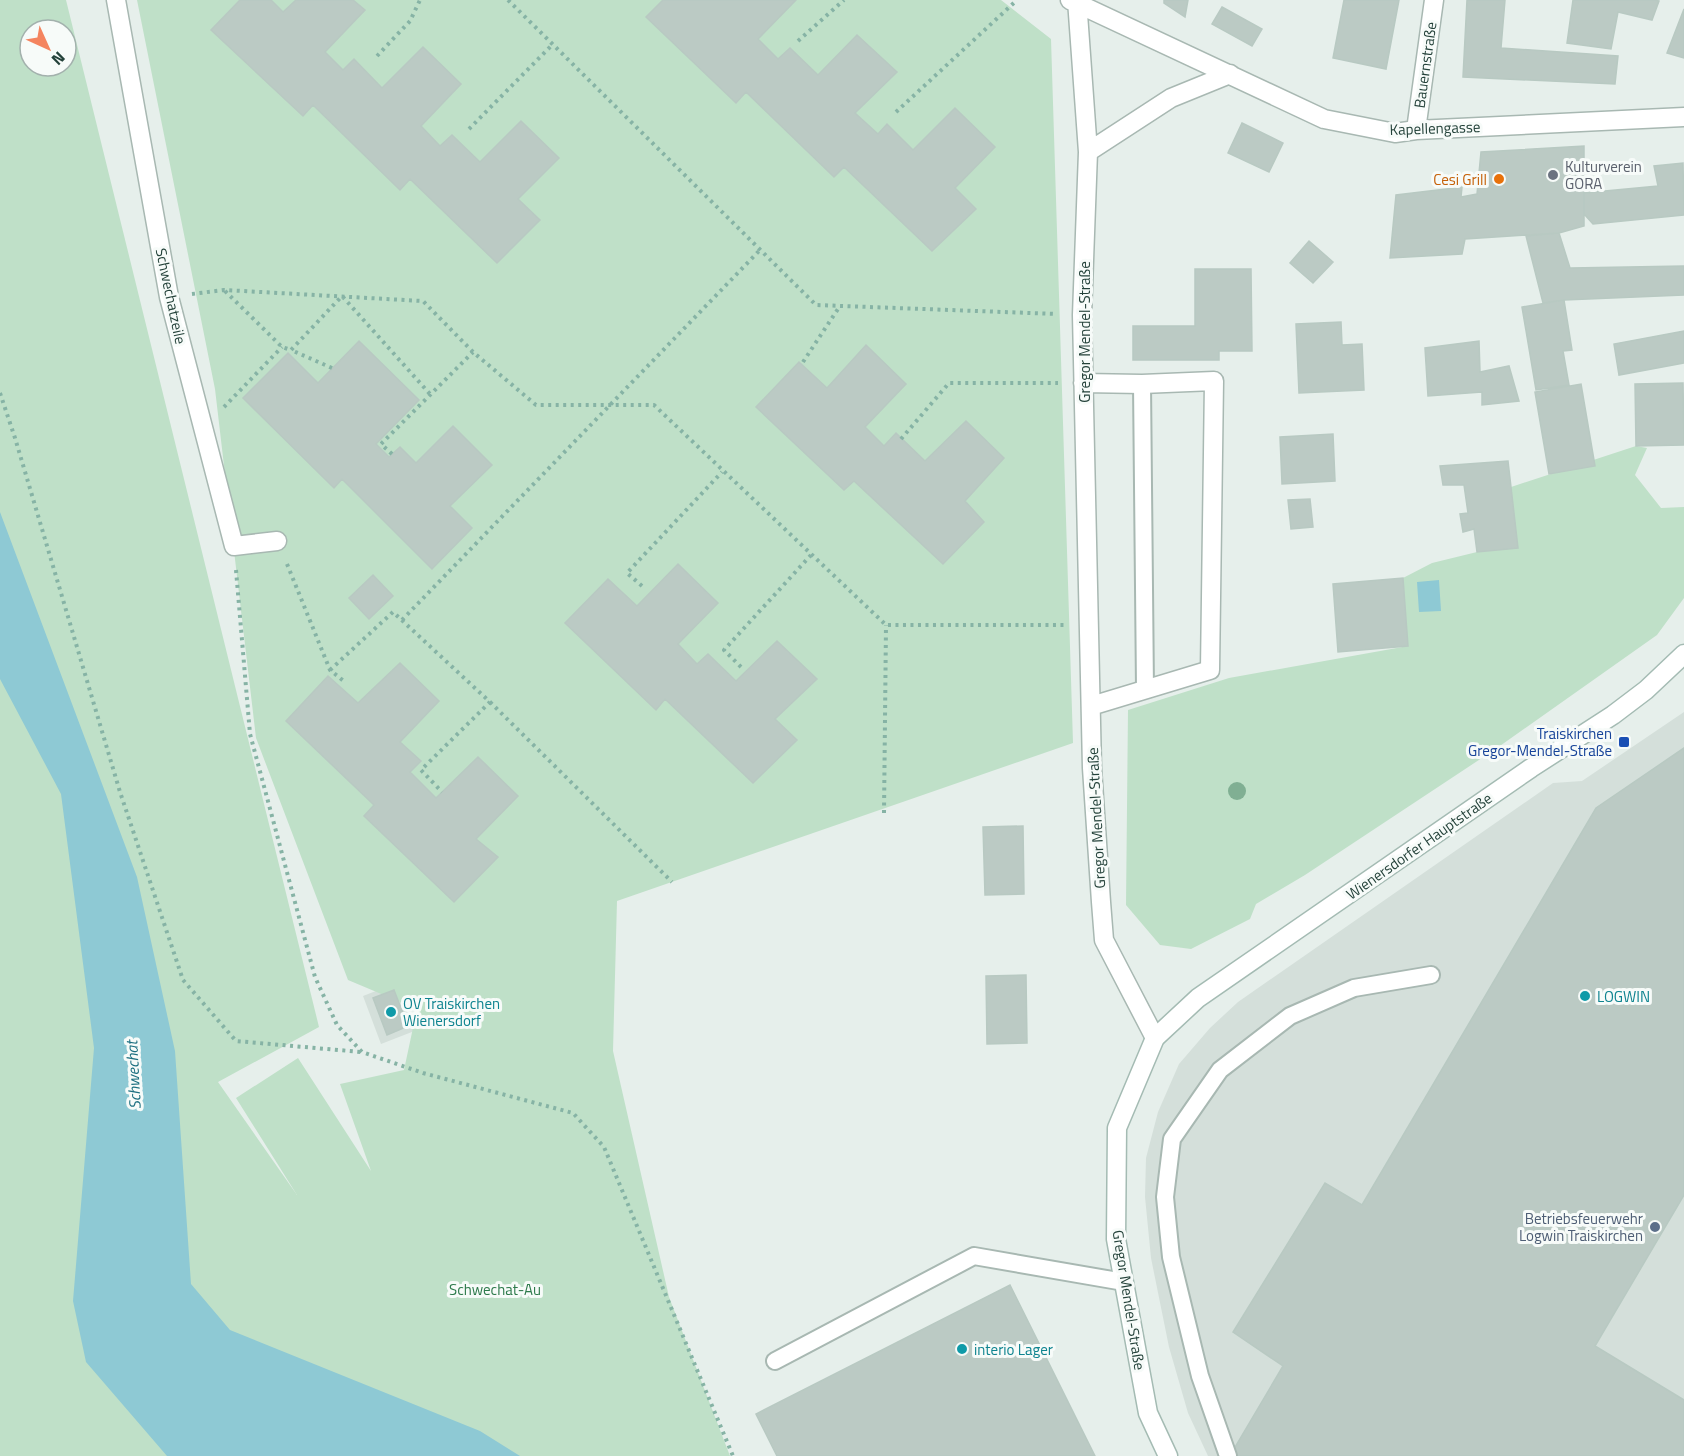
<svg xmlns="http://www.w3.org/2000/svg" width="1684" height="1456" viewBox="0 0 1684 1456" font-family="'Titillium Web',sans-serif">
<rect width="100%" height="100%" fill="#e6efeb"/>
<path fill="#d4dfda" d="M 1684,712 L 1684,1456 L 1208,1456 L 1188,1413 L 1169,1347 L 1151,1258 L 1145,1197 L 1146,1158 L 1158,1112 L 1179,1064 L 1210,1028 L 1238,1002 L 1553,783 L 1582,781 Z
M 399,982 L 417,1030 L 381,1044 L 363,996 Z"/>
<path fill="#bfe0c8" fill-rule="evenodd" d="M 0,0 L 66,0 L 319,1027 L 218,1082 L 297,1195 L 236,1098 L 298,1058 L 371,1171 L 340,1084 L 404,1070 L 417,1009 L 348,980 L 256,738 L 215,389 L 137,0 L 1001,0 L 1051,39 L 1073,743 L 617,901 L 613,1051 L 669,1297 L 730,1456 L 0,1456 ZM 30,30 L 66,30 L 66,66 L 30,66 Z
M 1636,446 L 1647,448 L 1635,475 L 1661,508 L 1684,507 L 1684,598 L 1657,635 L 1497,748 L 1305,875 L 1256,904 L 1250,919 L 1191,949 L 1160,945 L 1126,905 L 1128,710 L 1229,678 L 1408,646 L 1403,578 L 1432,563 L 1477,552 L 1517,548 L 1511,487 Z"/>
<path fill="#8ec9d4" d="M 0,512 L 137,877 L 175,1051 L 191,1284 L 230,1330 L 480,1431 L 520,1456 L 167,1456 L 86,1362 L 73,1301 L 94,1048 L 61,794 L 0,679 Z
M 1439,580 L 1441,611 L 1419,612 L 1417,582 Z"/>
<path fill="#bbcac4" stroke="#b8c9c2" stroke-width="1.5" d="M 240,0 L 271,0 L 283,12 L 296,0 L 353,0 L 365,10 L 325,52 L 343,70 L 354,59 L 382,88 L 423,47 L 461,84 L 421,126 L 440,146 L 452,135 L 480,162 L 521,121 L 559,158 L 518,199 L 540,220 L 497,263 L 410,179 L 400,190 L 313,105 L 303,116 L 211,30 Z
M 663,0 L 796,0 L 758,39 L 778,59 L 790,48 L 818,75 L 857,35 L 897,72 L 855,113 L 878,134 L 887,124 L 913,150 L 955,108 L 995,147 L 955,188 L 976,209 L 932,251 L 844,167 L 834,177 L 746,92 L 736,103 L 646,17 Z
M 1164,0 L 1188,0 L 1185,17 L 1164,3 Z
M 1344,0 L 1399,0 L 1386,69 L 1333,58 Z
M 1467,0 L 1505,0 L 1501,48 L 1618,56 L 1615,84 L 1463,77 Z
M 1573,0 L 1655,0 L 1659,1 L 1652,20 L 1618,12 L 1611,49 L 1567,43 Z
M 1222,7 L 1262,29 L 1252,46 L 1212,24 Z
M 1684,9 L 1684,58 L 1667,53 Z
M 1242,123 L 1283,143 L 1269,172 L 1228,153 Z
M 1584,146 L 1584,226 L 1559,233 L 1465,239 L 1462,254 L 1390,258 L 1396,195 L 1462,187 L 1461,197 L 1477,194 L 1481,152 Z
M 1683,163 L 1684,215 L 1593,224 L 1584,214 L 1584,193 L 1658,186 L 1654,166 Z
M 1559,233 L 1570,268 L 1684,266 L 1684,295 L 1564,300 L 1543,303 L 1526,236 Z
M 1309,241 L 1333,262 L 1313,283 L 1290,263 Z
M 1195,269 L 1251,269 L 1252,351 L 1219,351 L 1219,360 L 1133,360 L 1133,326 L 1195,326 Z
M 1564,300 L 1572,350 L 1563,351 L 1569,385 L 1536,390 L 1522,307 Z
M 1341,322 L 1342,345 L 1362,344 L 1364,390 L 1299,393 L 1296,324 Z
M 1684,331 L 1684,363 L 1619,375 L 1614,344 Z
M 359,341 L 419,400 L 376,444 L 389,457 L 400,447 L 416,463 L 453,426 L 492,465 L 450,506 L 472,528 L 432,569 L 342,479 L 334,488 L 243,398 L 288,353 L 318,383 Z
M 1479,341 L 1480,372 L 1509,366 L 1519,401 L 1482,405 L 1482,392 L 1428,396 L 1425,348 Z
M 866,345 L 906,384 L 865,427 L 884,446 L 896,433 L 925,461 L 966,421 L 1004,458 L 965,501 L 984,522 L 943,564 L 854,481 L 844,490 L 756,407 L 799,362 L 827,388 Z
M 1683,383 L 1684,445 L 1636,446 L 1635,384 Z
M 1581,384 L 1595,466 L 1549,474 L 1535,392 Z
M 1333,434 L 1335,481 L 1282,484 L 1280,437 Z
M 1508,461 L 1518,548 L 1477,552 L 1474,529 L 1463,532 L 1460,514 L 1468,513 L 1464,485 L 1443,485 L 1440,466 Z
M 1310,499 L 1313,527 L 1291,529 L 1288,500 Z
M 678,564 L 718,603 L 678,644 L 697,664 L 708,654 L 736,681 L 777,641 L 817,679 L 775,719 L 797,740 L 753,783 L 665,699 L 656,710 L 565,623 L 608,579 L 637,606 Z
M 373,575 L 393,596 L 369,619 L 349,598 Z
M 1403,578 L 1408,646 L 1338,652 L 1333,584 Z
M 400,663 L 439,701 L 400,742 L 421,761 L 410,772 L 436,798 L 478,757 L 518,796 L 476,839 L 498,857 L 454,902 L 364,816 L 374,805 L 286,721 L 328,676 L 358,703 Z
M 1684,748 L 1684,1195 L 1595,1346 L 1684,1400 L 1684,1456 L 1234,1456 L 1231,1454 L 1283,1366 L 1233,1332 L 1325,1183 L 1362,1205 L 1596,808 Z
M 1023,826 L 1024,894 L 985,895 L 983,827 Z
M 1026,975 L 1027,1043 L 987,1044 L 986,976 Z
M 394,990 L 408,1026 L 387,1035 L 373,998 Z
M 1010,1285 L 1095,1456 L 777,1456 L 756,1414 Z"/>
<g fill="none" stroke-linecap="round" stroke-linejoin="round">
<g stroke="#a8b8b2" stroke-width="20">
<path id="lane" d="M 1142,384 L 1145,689
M 775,1361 L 974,1256 L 1124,1282
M 1228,1456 L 1200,1376 L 1171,1257 L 1165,1197 L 1172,1139 L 1220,1070 L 1290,1016 L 1354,988 L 1431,975"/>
</g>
<g stroke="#a8b8b2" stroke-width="21">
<path id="street" d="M 116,0 L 169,297 L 234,546 L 277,541
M 1070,0 L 1324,119 L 1395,133 L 1416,130 L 1684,117
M 1077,0 L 1088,152 L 1082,315 L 1092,768 L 1101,902 L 1104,940 L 1155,1038
M 1416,130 L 1434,0
M 1088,152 L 1171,98 L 1230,74
M 1083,383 L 1142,384 L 1214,381 L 1210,670 L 1091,706"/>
</g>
<g stroke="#a4bbb3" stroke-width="21">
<path id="secondary" d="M 1168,1456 L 1148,1413 L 1116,1239 L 1117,1128 L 1155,1038 L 1198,998 L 1531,768 L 1613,715 L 1646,690 L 1684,654"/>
</g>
<path stroke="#86b3a5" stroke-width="4" stroke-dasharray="3 4.5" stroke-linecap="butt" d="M 508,0 L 816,305 L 1057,314
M 798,41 L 844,0
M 377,56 L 410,21 L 420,0
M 896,112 L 1017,0
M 469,129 L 553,44
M 225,291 L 282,347 L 291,350
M 192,294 L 224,290 L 423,301 L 473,352 L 536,405 L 654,405 L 886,625 L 1064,625
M 803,362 L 840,306
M 332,368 L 291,350 L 342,296 L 430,394
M 0,393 L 15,438 L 120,792 L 183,980 L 236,1041 L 361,1052
M 224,407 L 282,347
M 901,439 L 949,383 L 1058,383
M 392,454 L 381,444 L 473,352
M 287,564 L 330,670 L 345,682
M 236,570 L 250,734 L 315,977 L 337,1025 L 362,1052 L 423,1073 L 573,1113 L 604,1147 L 733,1456
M 642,586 L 627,573 L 722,472
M 402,620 L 760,250
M 741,667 L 724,650 L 811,555
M 330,670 L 393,612 L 490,702 L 421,770 L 442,792
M 490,702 L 672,882
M 884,813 L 886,625"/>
<use href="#lane" stroke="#fff" stroke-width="16"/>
<use href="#street" stroke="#fff" stroke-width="18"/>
<use href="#secondary" stroke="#fff" stroke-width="18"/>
</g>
<circle fill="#80af93" cx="1237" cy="791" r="9"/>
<circle fill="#6b7280" stroke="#f7fbf9" stroke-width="2" cx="1553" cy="175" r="6"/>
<circle fill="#e8710a" stroke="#f7fbf9" stroke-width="2" cx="1499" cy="179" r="6"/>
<rect fill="#1a4fb4" stroke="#f7fbf9" stroke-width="2" x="1618" y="736" width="12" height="12" rx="3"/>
<g fill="#0f9aa8" stroke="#f7fbf9" stroke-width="2">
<circle cx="1585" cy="996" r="6"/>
<circle cx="391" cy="1012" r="6"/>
<circle cx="962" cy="1349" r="6"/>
</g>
<circle fill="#5c6f8a" stroke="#f7fbf9" stroke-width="2" cx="1655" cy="1227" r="6"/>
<g text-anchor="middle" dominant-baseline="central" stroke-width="6" stroke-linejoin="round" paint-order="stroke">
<g font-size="15" fill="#24423a" stroke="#f7fbf9">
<text transform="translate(1425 65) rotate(-82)">Bauernstraße</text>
<text transform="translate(1435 128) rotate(-2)">Kapellengasse</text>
<text transform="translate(171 296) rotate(78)">Schwechatzeile</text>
<text transform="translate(1084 332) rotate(-90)">Gregor Mendel-Straße</text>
<text transform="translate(1096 818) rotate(-93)">Gregor Mendel-Straße</text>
<text transform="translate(1419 846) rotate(-35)">Wienersdorfer Hauptstraße</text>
<text transform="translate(1129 1300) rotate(81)">Gregor Mendel-Straße</text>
</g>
<g font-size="15" fill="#5b616d" stroke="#f7fbf9" text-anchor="start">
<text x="1565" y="166">Kulturverein<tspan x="1565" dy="17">GORA</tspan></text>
</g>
<g font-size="15" fill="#c56008" stroke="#f7fbf9" text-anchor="end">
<text x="1487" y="179">Cesi Grill</text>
</g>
<g font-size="15" fill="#164399" stroke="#f7fbf9" text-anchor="end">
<text x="1612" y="733">Traiskirchen<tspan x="1612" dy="17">Gregor-Mendel-Straße</tspan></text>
</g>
<g font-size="15" fill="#0d838f" stroke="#f7fbf9" text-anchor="start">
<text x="1597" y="996">LOGWIN</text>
<text x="403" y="1003">OV Traiskirchen<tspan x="403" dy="17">Wienersdorf</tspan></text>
<text x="974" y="1349">interio Lager</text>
</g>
<g font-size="15" fill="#4e5e75" stroke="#f7fbf9" text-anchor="end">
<text x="1643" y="1218">Betriebsfeuerwehr<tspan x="1643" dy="17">Logwin Traiskirchen</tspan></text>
</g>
<g font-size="15" fill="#2d7a4b" stroke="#f7fbf9">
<text x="495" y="1289">Schwechat-Au</text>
</g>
<g font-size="16" font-style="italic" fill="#1c6f80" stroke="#f7fbf9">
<text transform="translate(133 1075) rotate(-93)">Schwechat</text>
</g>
</g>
<g transform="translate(48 48) rotate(135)"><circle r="28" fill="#f7fbf9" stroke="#a3b1ad" stroke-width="1.5"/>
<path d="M0-4.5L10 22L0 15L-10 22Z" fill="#f4845f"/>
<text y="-9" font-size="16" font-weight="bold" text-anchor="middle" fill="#24423a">N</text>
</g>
</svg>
